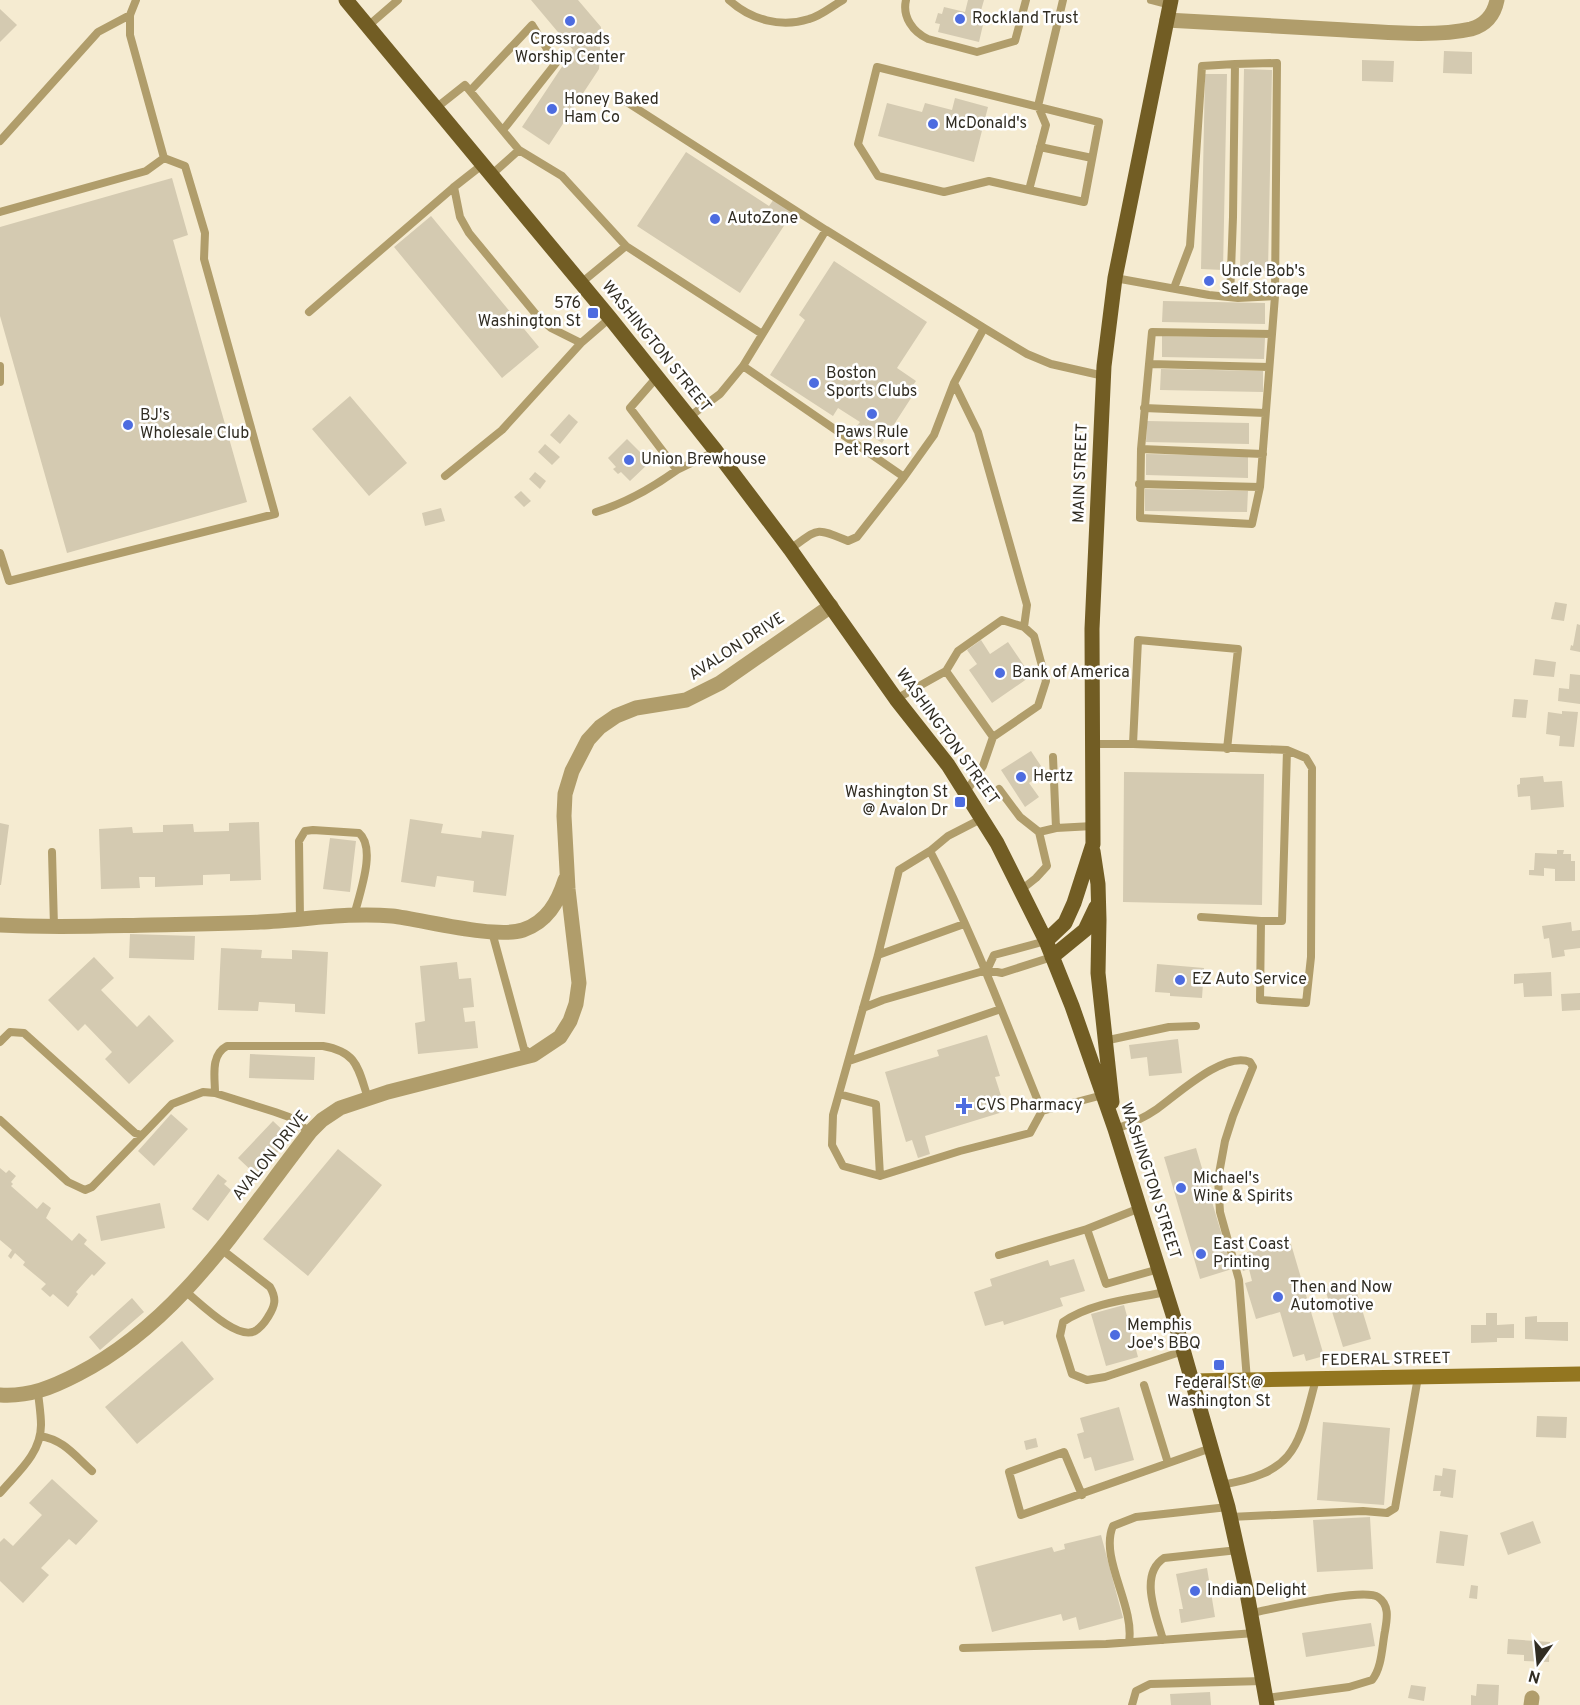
<svg xmlns="http://www.w3.org/2000/svg" width="1580" height="1705" viewBox="0 0 1580 1705" font-family="Overpass,sans-serif">
<rect width="100%" height="100%" fill="#f5ebd1"/>
<path fill="#d4cab1" d="M 531,0 L 578,0 L 601,27 L 599,69 L 549,145 L 522,127 L 573,50 Z
M 968,0 L 984,0 L 980,14 L 985,16 L 979,42 L 938,32 L 940,24 L 935,23 L 938,13 L 942,14 L 944,7 L 965,12 Z
M 0,9 L 17,25 L 0,42 Z
M 1444,51 L 1472,52 L 1472,74 L 1443,73 Z
M 1362,60 L 1394,61 L 1393,82 L 1362,81 Z
M 1244,69 L 1272,70 L 1268,271 L 1240,271 Z
M 1205,74 L 1227,74 L 1223,270 L 1201,269 Z
M 955,98 L 988,107 L 974,162 L 878,136 L 887,103 L 922,112 L 925,103 L 952,110 Z
M 686,152 L 769,206 L 774,199 L 793,212 L 740,293 L 637,226 Z
M 172,178 L 188,235 L 173,240 L 247,502 L 67,553 L 0,316 L 0,227 Z
M 431,216 L 539,347 L 502,378 L 394,247 Z
M 834,261 L 927,322 L 897,368 L 916,381 L 908,392 L 913,395 L 882,443 L 857,426 L 860,422 L 838,408 L 833,416 L 770,375 L 805,320 L 799,315 Z
M 1163,301 L 1265,303 L 1265,324 L 1162,322 Z
M 1162,336 L 1265,338 L 1264,359 L 1162,357 Z
M 1161,369 L 1263,371 L 1263,392 L 1160,390 Z
M 350,396 L 407,463 L 369,496 L 312,429 Z
M 569,414 L 578,422 L 560,444 L 550,435 Z
M 1147,421 L 1249,423 L 1249,444 L 1146,442 Z
M 627,439 L 650,462 L 630,481 L 621,472 L 618,474 L 613,469 L 616,467 L 608,458 Z
M 545,444 L 560,457 L 552,465 L 538,452 Z
M 1146,454 L 1248,456 L 1248,478 L 1146,475 Z
M 535,472 L 546,481 L 540,489 L 529,479 Z
M 1145,489 L 1248,491 L 1247,512 L 1145,511 Z
M 521,491 L 531,501 L 524,507 L 514,497 Z
M 441,508 L 445,521 L 425,526 L 422,513 Z
M 1555,602 L 1567,604 L 1564,621 L 1551,619 Z
M 1577,624 L 1580,625 L 1580,652 L 1570,650 L 1571,645 L 1573,646 Z
M 981,640 L 990,654 L 1008,642 L 1031,676 L 992,703 L 969,670 L 977,664 L 967,650 Z
M 1535,659 L 1556,662 L 1554,677 L 1533,675 Z
M 1570,674 L 1580,675 L 1580,704 L 1558,701 L 1559,688 L 1569,689 Z
M 1514,699 L 1528,700 L 1526,718 L 1512,717 Z
M 1562,711 L 1578,712 L 1574,747 L 1559,746 L 1560,736 L 1546,734 L 1548,712 L 1562,714 Z
M 1031,751 L 1045,772 L 1029,783 L 1039,797 L 1025,807 L 1001,770 Z
M 1124,772 L 1264,774 L 1262,905 L 1123,902 Z
M 1543,776 L 1544,782 L 1562,781 L 1564,807 L 1531,810 L 1530,796 L 1518,797 L 1517,785 L 1520,784 L 1520,778 Z
M 410,819 L 443,824 L 441,833 L 481,838 L 482,831 L 514,835 L 506,896 L 473,892 L 474,881 L 437,876 L 435,887 L 401,882 Z
M 259,822 L 261,880 L 230,881 L 230,874 L 203,875 L 203,885 L 155,887 L 155,877 L 139,877 L 140,888 L 101,889 L 99,829 L 132,827 L 133,833 L 163,832 L 163,825 L 193,824 L 194,832 L 229,831 L 229,823 Z
M 0,823 L 9,825 L 1,885 L 0,885 Z
M 330,838 L 356,841 L 350,892 L 323,889 Z
M 1557,850 L 1564,850 L 1563,854 L 1571,854 L 1571,861 L 1575,861 L 1575,881 L 1555,881 L 1555,869 L 1544,868 L 1544,876 L 1529,875 L 1529,870 L 1534,870 L 1535,853 L 1557,854 Z
M 1571,922 L 1572,931 L 1580,930 L 1580,948 L 1564,950 L 1565,956 L 1552,958 L 1549,938 L 1544,939 L 1542,926 Z
M 130,934 L 195,936 L 194,960 L 129,958 Z
M 221,948 L 262,950 L 261,958 L 292,959 L 292,950 L 328,952 L 325,1014 L 295,1012 L 295,1004 L 259,1002 L 258,1011 L 218,1010 Z
M 94,957 L 114,978 L 101,990 L 137,1027 L 149,1015 L 174,1041 L 129,1084 L 105,1059 L 112,1052 L 85,1024 L 78,1031 L 48,1000 Z
M 457,962 L 459,979 L 471,978 L 474,1007 L 463,1008 L 465,1022 L 475,1021 L 478,1048 L 418,1054 L 415,1023 L 425,1021 L 420,966 Z
M 1157,964 L 1204,968 L 1202,998 L 1170,996 L 1170,993 L 1155,992 Z
M 1551,972 L 1552,996 L 1524,997 L 1523,983 L 1514,984 L 1514,974 Z
M 1580,993 L 1580,1010 L 1562,1011 L 1561,994 Z
M 987,1035 L 1000,1076 L 995,1077 L 1006,1111 L 925,1136 L 930,1154 L 918,1158 L 912,1140 L 906,1142 L 885,1072 L 939,1056 L 937,1050 Z
M 1178,1039 L 1182,1073 L 1149,1076 L 1147,1057 L 1131,1059 L 1129,1045 Z
M 250,1054 L 315,1057 L 314,1080 L 249,1078 Z
M 171,1114 L 188,1129 L 154,1166 L 138,1151 Z
M 273,1121 L 291,1138 L 256,1175 L 238,1158 Z
M 1196,1148 L 1232,1269 L 1200,1279 L 1164,1157 Z
M 338,1149 L 382,1185 L 308,1276 L 263,1239 Z
M 0,1168 L 6,1173 L 9,1170 L 16,1176 L 11,1182 L 13,1184 L 11,1186 L 37,1209 L 43,1202 L 51,1208 L 46,1218 L 72,1241 L 79,1233 L 87,1240 L 84,1244 L 106,1263 L 94,1276 L 92,1274 L 76,1292 L 78,1294 L 68,1307 L 53,1294 L 50,1297 L 41,1289 L 46,1284 L 23,1265 L 25,1262 L 15,1253 L 11,1259 L 8,1256 L 12,1250 L 0,1240 Z
M 218,1174 L 227,1181 L 224,1184 L 231,1190 L 208,1221 L 192,1209 Z
M 160,1203 L 165,1228 L 101,1241 L 96,1216 Z
M 1277,1243 L 1278,1247 L 1291,1244 L 1324,1356 L 1306,1361 L 1304,1354 L 1293,1357 L 1280,1312 L 1256,1319 L 1245,1283 L 1252,1281 L 1249,1269 L 1243,1271 L 1238,1255 Z
M 1074,1259 L 1085,1291 L 1060,1298 L 1063,1306 L 1004,1325 L 1003,1321 L 985,1326 L 974,1292 L 992,1286 L 990,1279 L 1048,1260 L 1050,1266 Z
M 1353,1280 L 1371,1339 L 1343,1347 L 1325,1289 Z
M 132,1298 L 144,1312 L 100,1350 L 89,1337 Z
M 1124,1305 L 1138,1357 L 1106,1366 L 1091,1314 Z
M 1486,1313 L 1497,1313 L 1497,1325 L 1514,1324 L 1514,1338 L 1497,1338 L 1497,1342 L 1471,1343 L 1471,1325 L 1486,1325 Z
M 1537,1316 L 1537,1322 L 1568,1322 L 1568,1341 L 1525,1339 L 1525,1317 Z
M 182,1341 L 214,1379 L 137,1444 L 105,1407 Z
M 1119,1407 L 1134,1460 L 1095,1471 L 1091,1457 L 1084,1459 L 1077,1434 L 1084,1432 L 1080,1418 Z
M 1537,1416 L 1567,1417 L 1566,1438 L 1536,1437 Z
M 1323,1422 L 1390,1428 L 1384,1505 L 1317,1500 Z
M 1036,1438 L 1038,1447 L 1026,1450 L 1024,1441 Z
M 1443,1468 L 1456,1470 L 1453,1498 L 1440,1496 L 1441,1491 L 1433,1491 L 1435,1475 L 1442,1476 Z
M 52,1479 L 98,1521 L 76,1545 L 69,1539 L 41,1568 L 49,1575 L 23,1603 L 0,1581 L 0,1542 L 4,1538 L 13,1546 L 42,1515 L 29,1503 Z
M 1370,1517 L 1373,1569 L 1317,1572 L 1313,1520 Z
M 1533,1521 L 1541,1543 L 1508,1555 L 1500,1533 Z
M 1440,1531 L 1468,1535 L 1464,1566 L 1436,1563 Z
M 1101,1535 L 1123,1618 L 1079,1630 L 1076,1617 L 1063,1621 L 1061,1614 L 992,1632 L 975,1567 L 1052,1547 L 1054,1552 L 1065,1549 L 1064,1544 Z
M 1207,1568 L 1215,1617 L 1181,1623 L 1179,1609 L 1183,1609 L 1176,1574 Z
M 1471,1585 L 1478,1586 L 1477,1599 L 1469,1598 Z
M 1371,1623 L 1375,1646 L 1306,1657 L 1302,1633 Z
M 1508,1639 L 1550,1642 L 1549,1662 L 1524,1661 L 1524,1655 L 1507,1654 Z
M 1477,1684 L 1499,1685 L 1498,1705 L 1471,1705 L 1471,1695 L 1476,1696 Z
M 1411,1685 L 1426,1687 L 1424,1701 L 1408,1698 Z
M 1210,1692 L 1211,1705 L 1171,1705 L 1170,1694 Z"/>
<g fill="none" stroke-linecap="round" stroke-linejoin="round">
<path stroke="#b09d6b" stroke-width="8" d="M 729,0 C 751,20 781,28 809,19 C 821,16 832,6 843,0
M 906,0 C 902,17 913,32 928,39 L 977,52 L 1015,41 L 1026,0
M 1151,0 L 1170,5
M 368,26 L 398,0
M 470,91 L 532,25 L 556,63 L 503,130
M 625,101 L 826,230
M 436,108 L 465,85 L 519,150
M 0,141 L 98,32 L 130,15
M 1040,147 L 1092,158
M 491,175 L 519,150 L 562,176 L 626,246
M 454,187 L 460,217 L 469,233 L 539,318 L 551,328 L 581,343
M 1029,190 L 1084,202 L 1099,122 L 877,67 L 858,144 L 878,176 L 944,192 L 989,181 L 1029,190 L 1046,125 L 1038,106 L 1063,0
M 0,212 L 146,171 L 164,158 L 130,35 L 130,15 L 136,0
M 1115,278 L 1209,295 L 1238,298 L 1275,296
M 581,283 L 626,246 L 762,334
M 1174,288 L 1190,246 L 1202,66 L 1235,64
M 1230,297 L 1233,217 L 1235,64 L 1277,63 L 1275,296 L 1260,487 L 1252,524 L 1140,518 L 1141,449 L 1152,332 L 1272,334
M 309,312 L 454,187 L 482,165
M 1149,364 L 1269,367
M 0,366 L 0,382
M 743,366 L 826,230 L 984,328
M 657,377 L 630,408 L 677,470 L 716,451
M 954,383 L 978,432 L 1027,605 L 1024,627
M 1144,408 L 1265,413
M 689,417 L 720,394 L 743,366 L 904,477 L 934,435 L 954,383 L 984,328 L 1027,354 L 1051,364 L 1104,376
M 1141,449 L 1263,454
M 445,476 L 502,430 L 581,343 L 610,318
M 1139,484 L 1260,487
M 596,512 C 626,503 652,488 677,470
M 790,549 C 820,528 814,527 848,541 L 857,537 L 904,477
M 0,553 L 9,581 L 275,514 L 204,259 L 205,233 L 185,166 L 164,158
M 946,671 L 958,651 L 1002,620 L 1024,627 L 1034,636 L 1046,681 L 1038,706 L 993,737
M 896,699 L 946,671 L 993,737 L 983,766 L 966,792
M 1092,744 L 1133,744 L 1287,750 L 1306,758 L 1312,768 L 1311,957 L 1306,1003 L 1260,1000 L 1261,921 L 1282,921 L 1287,750
M 1133,744 L 1138,640 L 1238,649 L 1227,749
M 1053,757 L 1056,828
M 999,789 L 1020,817 L 1039,832
M 983,818 L 948,836 L 930,851 C 974,935 1006,1023 1042,1111
M 930,851 L 899,870 L 878,955 L 833,1115 L 832,1145 L 843,1166 L 880,1176 L 960,1151 L 1030,1133 L 1042,1111 L 1103,1095
M 52,852 L 54,927
M 1021,890 L 1036,878 L 1047,866 L 1039,832 L 1056,828 L 1093,826
M 1201,917 L 1261,921
M 300,920 L 299,841 L 305,831 L 313,830 L 359,833 C 377,848 359,895 354,916
M 492,932 L 524,1049 L 532,1055
M 878,955 L 964,924
M 987,970 L 994,955 L 1046,941
M 863,1008 L 883,1000 L 987,970 L 1002,973 L 1052,957
M 1104,1041 L 1169,1027 L 1196,1026
M 0,1042 L 10,1032 L 24,1033 L 135,1133 L 141,1135
M 849,1061 L 1001,1009
M 215,1093 C 215,1077 210,1055 227,1046 L 323,1046 C 358,1052 358,1069 368,1098
M 839,1094 L 876,1104 L 880,1176
M 0,1120 L 68,1182 L 85,1190 L 92,1187 L 172,1104 L 203,1092 L 215,1093 L 275,1112 L 289,1117 L 310,1132
M 1115,1129 C 1131,1124 1144,1118 1157,1109 C 1178,1094 1224,1051 1250,1062 L 1253,1067 L 1233,1116 L 1225,1141 L 1218,1179 L 1220,1212 L 1239,1280 L 1247,1380
M 1140,1208 L 1087,1229 L 1106,1284 L 1159,1269
M 999,1255 L 1087,1229
M 185,1291 C 199,1302 237,1341 255,1331 C 260,1328 265,1322 268,1317 C 275,1306 277,1299 270,1287 L 221,1249
M 1166,1292 C 1133,1299 1092,1302 1063,1322 L 1060,1336 L 1072,1374 L 1087,1380 L 1105,1377 L 1183,1351
M 1144,1385 L 1168,1463
M 40,1436 C 64,1440 74,1455 92,1471
M 1221,1485 C 1298,1472 1298,1446 1316,1379
M 0,1493 C 17,1473 41,1454 41,1425 C 41,1414 39,1403 38,1392
M 1082,1495 L 1064,1452 L 1009,1472 L 1021,1515 L 1211,1448
M 1230,1517 L 1363,1511 L 1387,1513 L 1395,1508 L 1418,1377
M 1251,1613 C 1273,1609 1363,1587 1378,1597 C 1390,1605 1387,1619 1385,1631 C 1382,1646 1382,1668 1372,1680 L 1349,1687 L 1266,1698
M 1163,1640 C 1157,1617 1138,1575 1164,1558 L 1238,1550
M 1129,1642 C 1135,1606 1099,1558 1113,1526 L 1136,1517 L 1228,1507
M 963,1648 L 1106,1644 L 1255,1633
M 1132,1705 L 1136,1691 L 1150,1684 L 1263,1681"/>
<path stroke="#b09d6b" stroke-width="15" d="M 1167,20 C 1227,23 1287,27 1346,30 C 1383,32 1436,37 1471,29 C 1485,25 1494,15 1497,0
M 0,925 C 50,928 100,926 151,925 C 187,924 224,924 260,922 C 304,920 349,912 392,916 C 425,920 495,939 523,930 C 547,922 558,902 565,880
M 0,1395 C 29,1397 53,1387 78,1374 C 181,1321 241,1220 310,1132 L 322,1120 L 340,1108 L 388,1092 L 533,1055 L 560,1037 L 570,1021 L 576,1004 L 579,983 L 568,889 L 564,816 L 565,794 L 572,771 L 588,740 L 600,727 L 616,716 L 636,708 L 686,700 L 720,683 L 831,606
M 1531,1705 L 1532,1698"/>
<path stroke="#937620" stroke-width="15" d="M 1192,1381 L 1580,1374"/>
<path stroke="#725d24" stroke-width="15" d="M 346,0 L 610,318 L 716,451 L 790,549 L 896,699 L 948,765 L 997,843 L 1046,941 L 1072,1006 L 1115,1129 L 1174,1318 L 1228,1507 L 1247,1593 L 1267,1705
M 1093,851 L 1098,884 L 1099,920 L 1098,973 L 1112,1102
M 1046,941 L 1065,923 L 1074,903 L 1093,844 L 1092,629 L 1104,366 L 1115,278 L 1171,0
M 1052,957 L 1085,930 L 1096,907"/>
</g>
<g fill="#4d6ce0" stroke="#fff" stroke-width="2">
<circle cx="960" cy="19" r="6"/>
<circle cx="570" cy="21" r="6"/>
<circle cx="552" cy="109" r="6"/>
<circle cx="933" cy="124" r="6"/>
<circle cx="715" cy="219" r="6"/>
<circle cx="1209" cy="281" r="6"/>
<rect x="587" y="307" width="12" height="12" rx="3"/>
<circle cx="814" cy="383" r="6"/>
<circle cx="872" cy="414" r="6"/>
<circle cx="128" cy="425" r="6"/>
<circle cx="629" cy="460" r="6"/>
<circle cx="1000" cy="673" r="6"/>
<circle cx="1021" cy="777" r="6"/>
<rect x="954" y="796" width="12" height="12" rx="3"/>
<circle cx="1180" cy="980" r="6"/>
<path d="M961 1097h6v6h6v6h-6v6h-6v-6h-6v-6h6z"/>
<circle cx="1181" cy="1188" r="6"/>
<circle cx="1201" cy="1254" r="6"/>
<circle cx="1278" cy="1297" r="6"/>
<circle cx="1115" cy="1335" r="6"/>
<rect x="1213" y="1359" width="12" height="12" rx="3"/>
<circle cx="1195" cy="1591" r="6"/>
</g>
<g text-anchor="middle" dominant-baseline="central" stroke-width="5" stroke-linejoin="round" paint-order="stroke">
<g font-size="16" fill="#312d23" stroke="#fff" text-anchor="start">
<text x="972" y="19">Rockland Trust</text>
<text x="570" y="40" text-anchor="middle">Crossroads<tspan x="570" dy="18">Worship Center</tspan></text>
<text x="564" y="100">Honey Baked<tspan x="564" dy="18">Ham Co</tspan></text>
<text x="945" y="124">McDonald's</text>
<text x="727" y="219">AutoZone</text>
<text x="1221" y="272">Uncle Bob's<tspan x="1221" dy="18">Self Storage</tspan></text>
<text x="581" y="304" text-anchor="end">576<tspan x="581" dy="18">Washington St</tspan></text>
<text x="826" y="374">Boston<tspan x="826" dy="18">Sports Clubs</tspan></text>
<text x="140" y="416">BJ's<tspan x="140" dy="18">Wholesale Club</tspan></text>
<text x="872" y="433" text-anchor="middle">Paws Rule<tspan x="872" dy="18">Pet Resort</tspan></text>
<text x="641" y="460">Union Brewhouse</text>
<text x="1012" y="673">Bank of America</text>
<text x="1033" y="777">Hertz</text>
<text x="948" y="793" text-anchor="end">Washington St<tspan x="948" dy="18">@ Avalon Dr</tspan></text>
<text x="1192" y="980">EZ Auto Service</text>
<text x="976" y="1106">CVS Pharmacy</text>
<text x="1193" y="1179">Michael's<tspan x="1193" dy="18">Wine &amp; Spirits</tspan></text>
<text x="1213" y="1245">East Coast<tspan x="1213" dy="18">Printing</tspan></text>
<text x="1290" y="1288">Then and Now<tspan x="1290" dy="18">Automotive</tspan></text>
<text x="1127" y="1326">Memphis<tspan x="1127" dy="18">Joe's BBQ</tspan></text>
<text x="1219" y="1384" text-anchor="middle">Federal St @<tspan x="1219" dy="18">Washington St</tspan></text>
<text x="1207" y="1591">Indian Delight</text>
</g>
<g font-size="16" fill="#312d23" stroke="#fff">
<text transform="translate(656 347) rotate(51)">WASHINGTON STREET</text>
<text transform="translate(1081 473) rotate(-88)">MAIN STREET</text>
<text transform="translate(737 647) rotate(-33)">AVALON DRIVE</text>
<text transform="translate(947 737) rotate(54)">WASHINGTON STREET</text>
<text transform="translate(271 1156) rotate(-51)">AVALON DRIVE</text>
<text transform="translate(1150 1181) rotate(72)">WASHINGTON STREET</text>
<text transform="translate(1386 1360) rotate(-1)">FEDERAL STREET</text>
</g>
</g>
<g transform="translate(1538 1663) rotate(195)" stroke="#ffffff" stroke-width="4.5" paint-order="stroke">
<path d="M0-4.5L10 22L0 15L-10 22Z" fill="#312d23"/>
<text y="-9" font-size="16" font-weight="bold" text-anchor="middle" fill="#312d23">N</text>
</g>
</svg>
